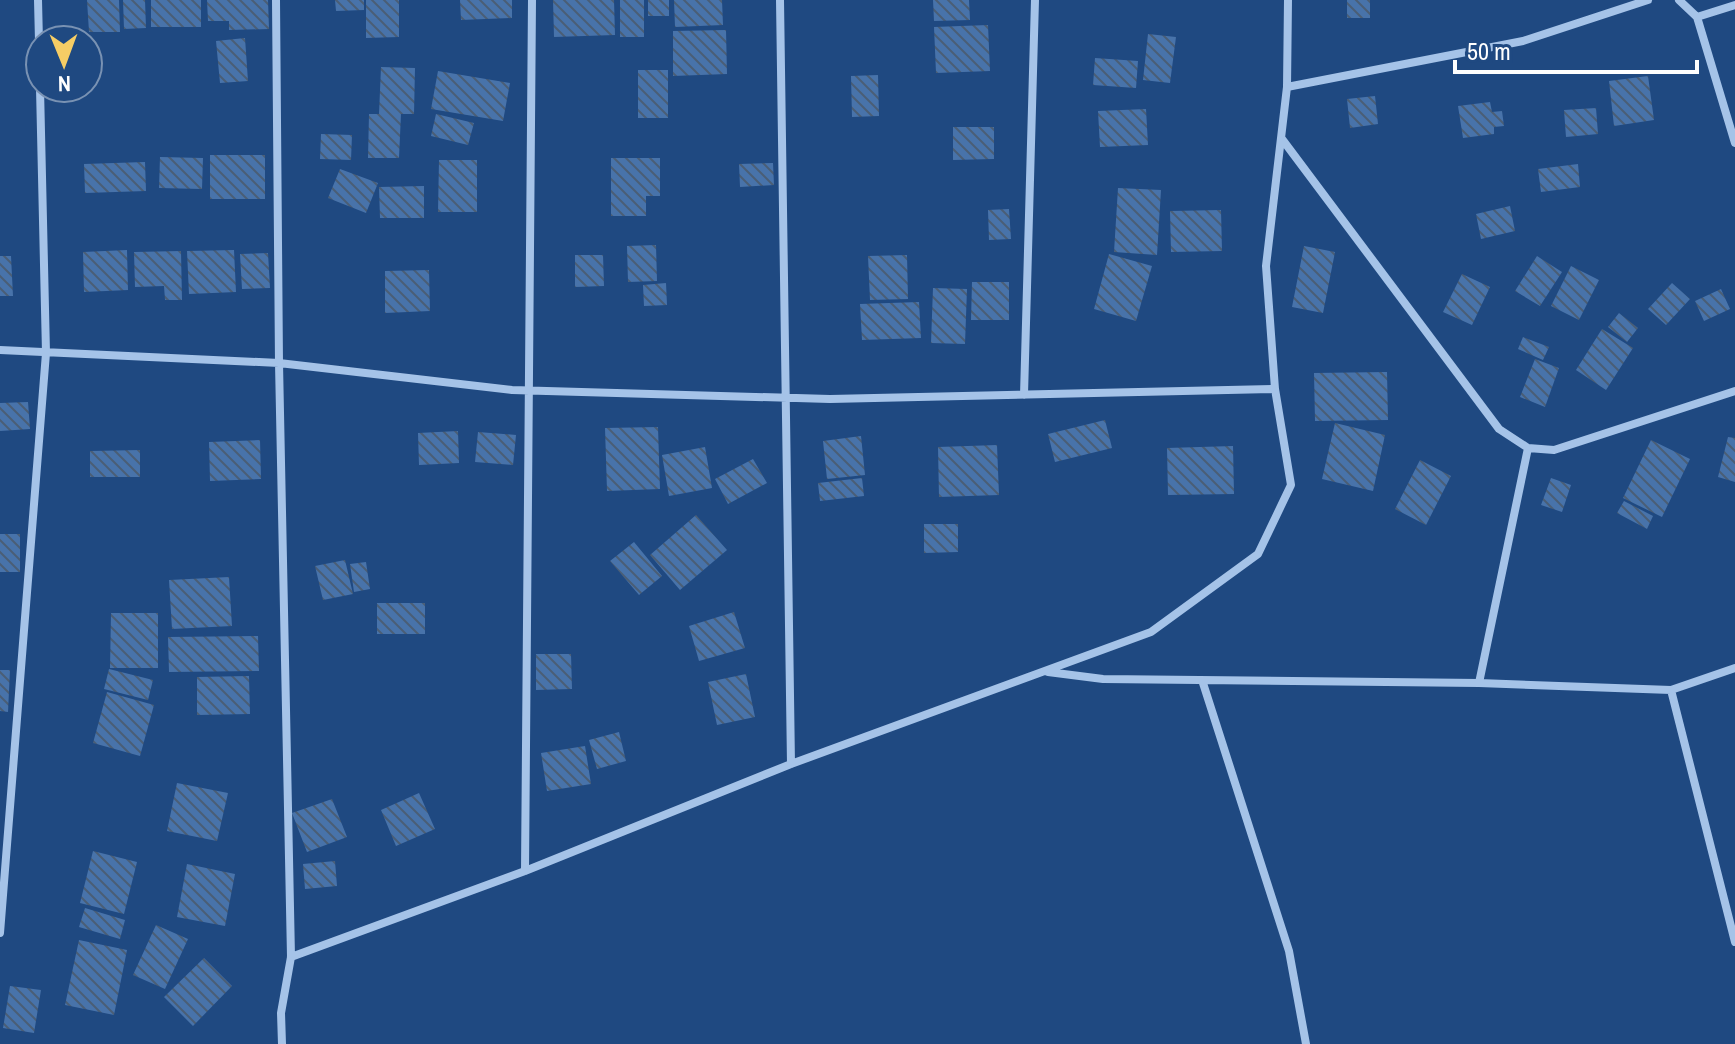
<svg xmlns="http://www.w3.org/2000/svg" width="1735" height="1044" viewBox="0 0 1735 1044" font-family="'Archivo Narrow',sans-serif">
<defs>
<pattern id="building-back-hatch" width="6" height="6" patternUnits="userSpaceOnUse" patternTransform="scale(2)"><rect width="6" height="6" fill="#4873aa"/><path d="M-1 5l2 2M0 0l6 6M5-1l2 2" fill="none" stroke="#4a5e76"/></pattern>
</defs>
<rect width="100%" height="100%" fill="#1f4981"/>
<path fill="url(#building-back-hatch)" d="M 87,0 L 119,0 L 120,32 L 89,32 Z
M 123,0 L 145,0 L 146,28 L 124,29 Z
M 151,0 L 201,0 L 201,27 L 151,27 Z
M 207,0 L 268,0 L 269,29 L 229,30 L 229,21 L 208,21 Z
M 335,0 L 364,0 L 364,10 L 336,11 Z
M 366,0 L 399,0 L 399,37 L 366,38 Z
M 460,0 L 512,0 L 512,18 L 461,20 Z
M 553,0 L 614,0 L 615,35 L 554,37 Z
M 620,0 L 644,0 L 644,37 L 620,37 Z
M 648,0 L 669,0 L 669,16 L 648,16 Z
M 674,0 L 722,0 L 723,25 L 675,27 Z
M 933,0 L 969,0 L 970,20 L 934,21 Z
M 1347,0 L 1370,0 L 1370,18 L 1347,18 Z
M 988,25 L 990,71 L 936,73 L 934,27 Z
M 726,30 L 727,74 L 673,76 L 673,31 Z
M 1148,34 L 1176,37 L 1170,83 L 1143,80 Z
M 245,38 L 248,81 L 220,83 L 216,41 Z
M 1095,58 L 1138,61 L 1136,88 L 1093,85 Z
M 381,67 L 415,68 L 414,114 L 401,114 L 399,158 L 368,158 L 369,114 L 379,114 Z
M 638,70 L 668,70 L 668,118 L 638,118 Z
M 438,71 L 510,83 L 503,121 L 431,109 Z
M 878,75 L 879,116 L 852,117 L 851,76 Z
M 1648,76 L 1654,120 L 1614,126 L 1609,81 Z
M 1375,96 L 1378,124 L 1350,128 L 1347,99 Z
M 1490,102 L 1492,112 L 1502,111 L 1504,126 L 1494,127 L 1494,134 L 1463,138 L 1458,106 Z
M 1596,108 L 1598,134 L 1566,137 L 1564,110 Z
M 1146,109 L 1148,145 L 1100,147 L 1098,111 Z
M 436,114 L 474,123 L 468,145 L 431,136 Z
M 953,127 L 994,127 L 994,159 L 953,160 Z
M 321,134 L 352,135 L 351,160 L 320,159 Z
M 210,155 L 265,155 L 265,199 L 210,199 Z
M 160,157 L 203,158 L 202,189 L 159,188 Z
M 611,158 L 660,158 L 660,196 L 646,196 L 646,216 L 611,216 Z
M 439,160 L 477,160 L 477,212 L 438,212 Z
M 145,162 L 146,191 L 85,193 L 84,164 Z
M 773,163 L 774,185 L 740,187 L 739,164 Z
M 1578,164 L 1580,187 L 1541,192 L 1538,169 Z
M 340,169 L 378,183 L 366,213 L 328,198 Z
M 424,186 L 424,218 L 380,218 L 379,187 Z
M 1118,188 L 1161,190 L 1157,255 L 1114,252 Z
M 1510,206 L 1515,231 L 1481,239 L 1476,214 Z
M 1009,209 L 1011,239 L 989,240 L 988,210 Z
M 1221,210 L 1222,251 L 1171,252 L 1170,211 Z
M 656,245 L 657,281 L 628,282 L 627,246 Z
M 1304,246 L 1335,252 L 1323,313 L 1292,307 Z
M 127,250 L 128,290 L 84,292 L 83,252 Z
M 234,250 L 236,292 L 189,294 L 187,251 Z
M 181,251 L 182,300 L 165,300 L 164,286 L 135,287 L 134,252 Z
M 268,253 L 270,288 L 242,289 L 240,254 Z
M 1109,254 L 1152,266 L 1136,321 L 1094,309 Z
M 575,255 L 603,255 L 604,286 L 575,287 Z
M 907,255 L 908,299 L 870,300 L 868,256 Z
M 0,256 L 11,256 L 13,296 L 0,296 Z
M 1537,256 L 1562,272 L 1540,306 L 1515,291 Z
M 1571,266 L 1599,280 L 1579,320 L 1551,306 Z
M 429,270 L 430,311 L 385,313 L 385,271 Z
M 1462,274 L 1490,287 L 1472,325 L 1443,312 Z
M 972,282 L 1009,282 L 1009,320 L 971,320 Z
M 666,283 L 667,305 L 644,306 L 643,285 Z
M 1672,283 L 1690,299 L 1666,325 L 1648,309 Z
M 933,288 L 967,289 L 965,344 L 931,343 Z
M 1721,289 L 1730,309 L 1704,321 L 1695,301 Z
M 919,302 L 921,338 L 862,340 L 860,304 Z
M 1619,313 L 1638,328 L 1627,342 L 1608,327 Z
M 1602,329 L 1633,348 L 1606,390 L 1576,370 Z
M 1523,337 L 1549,347 L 1543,360 L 1518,349 Z
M 1535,359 L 1559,368 L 1545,407 L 1520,397 Z
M 1387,372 L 1388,420 L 1315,421 L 1314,373 Z
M 28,402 L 30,429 L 0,431 L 0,403 Z
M 1105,420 L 1112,448 L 1055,462 L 1048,434 Z
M 1335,423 L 1385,435 L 1373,491 L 1322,479 Z
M 658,427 L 660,489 L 607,491 L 605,428 Z
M 458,431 L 459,463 L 419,465 L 418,433 Z
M 478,432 L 516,435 L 513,465 L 475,462 Z
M 861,436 L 865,475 L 827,479 L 823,441 Z
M 1728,437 L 1735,438 L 1735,482 L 1718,477 Z
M 260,440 L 261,479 L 210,481 L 209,442 Z
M 1651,440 L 1690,459 L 1662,517 L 1623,498 Z
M 997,445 L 999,495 L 939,497 L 938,447 Z
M 1233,446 L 1234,494 L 1168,495 L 1167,448 Z
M 705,447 L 712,488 L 669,496 L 662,455 Z
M 140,450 L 140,477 L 90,477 L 90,451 Z
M 753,459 L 767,483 L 728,504 L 715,479 Z
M 1420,460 L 1451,476 L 1426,525 L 1395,509 Z
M 862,478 L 864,496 L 820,501 L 818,483 Z
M 1551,478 L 1571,485 L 1562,512 L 1541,505 Z
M 1624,501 L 1653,516 L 1647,529 L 1617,513 Z
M 696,515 L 727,550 L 680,590 L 650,555 Z
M 924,524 L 958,524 L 958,552 L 924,553 Z
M 0,534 L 20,534 L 20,572 L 0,572 Z
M 634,542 L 662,576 L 639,595 L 610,561 Z
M 345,560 L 353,594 L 323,600 L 315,566 Z
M 366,562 L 370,589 L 354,592 L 350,564 Z
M 229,577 L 232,626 L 172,629 L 169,580 Z
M 377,603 L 425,603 L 425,634 L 377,634 Z
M 734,612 L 745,648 L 699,661 L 689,626 Z
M 111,613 L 158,613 L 158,668 L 110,668 Z
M 258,636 L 259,671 L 169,672 L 168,637 Z
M 536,654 L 571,654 L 572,689 L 536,690 Z
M 109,669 L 153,680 L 148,700 L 104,689 Z
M 0,670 L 10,670 L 8,712 L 0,711 Z
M 746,674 L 755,717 L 717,725 L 708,682 Z
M 249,676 L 250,714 L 197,715 L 197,677 Z
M 107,692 L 154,705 L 140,756 L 93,743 Z
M 619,732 L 626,761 L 597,769 L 589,740 Z
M 585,746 L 591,784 L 547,791 L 541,753 Z
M 177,783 L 228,793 L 217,841 L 167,831 Z
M 419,793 L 435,829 L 396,846 L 381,810 Z
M 332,799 L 347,837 L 307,852 L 292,813 Z
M 93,851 L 137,862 L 124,914 L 80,903 Z
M 335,861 L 337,886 L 305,889 L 303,864 Z
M 187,864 L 235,874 L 225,926 L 177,917 Z
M 85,908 L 125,920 L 120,939 L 79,927 Z
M 156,925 L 188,939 L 165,989 L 133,975 Z
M 79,940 L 127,950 L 114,1015 L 65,1005 Z
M 204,958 L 232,986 L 193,1026 L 164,997 Z
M 10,986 L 41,990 L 34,1033 L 3,1028 Z"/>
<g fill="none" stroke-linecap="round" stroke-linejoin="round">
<path stroke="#a5c3e8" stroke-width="8" d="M 38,0 L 40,83
M 276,0 L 279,363 L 291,957 L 281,1013 L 282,1044
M 780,0 L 791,764
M 1679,0 L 1697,17 L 1735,143
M 1697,17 L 1735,5
M 1287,87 L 1523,41 L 1648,0
M 1282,139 L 1499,429 L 1528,448 L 1554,450 L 1735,391
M 0,350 L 279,363 L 512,390 L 830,399 L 1275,389
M 1024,395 L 1035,0
M 1048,672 L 1103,679 L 1479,683 L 1671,690 L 1735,668
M 1202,680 L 1289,951 L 1306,1044
M 1479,683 L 1528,448
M 1671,690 L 1735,942
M 525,871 L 532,0
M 0,933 L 46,353 L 40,88
M 291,957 L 525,871 L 791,764 L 1151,632 L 1258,554 L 1291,485 L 1275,389 L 1266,266 L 1287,87 L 1288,0"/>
</g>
<g transform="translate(64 64) rotate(179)"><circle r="38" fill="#1f4981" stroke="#7992b3" stroke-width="2"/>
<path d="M0-6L14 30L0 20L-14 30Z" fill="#f6cd65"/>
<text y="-12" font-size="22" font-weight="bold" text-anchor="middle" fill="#ffffff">N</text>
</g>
<path d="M1455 60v12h242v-12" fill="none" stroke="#ffffff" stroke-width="4"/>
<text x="1467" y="60" font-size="24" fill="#ffffff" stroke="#1f4981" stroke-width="6" paint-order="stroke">50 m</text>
</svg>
